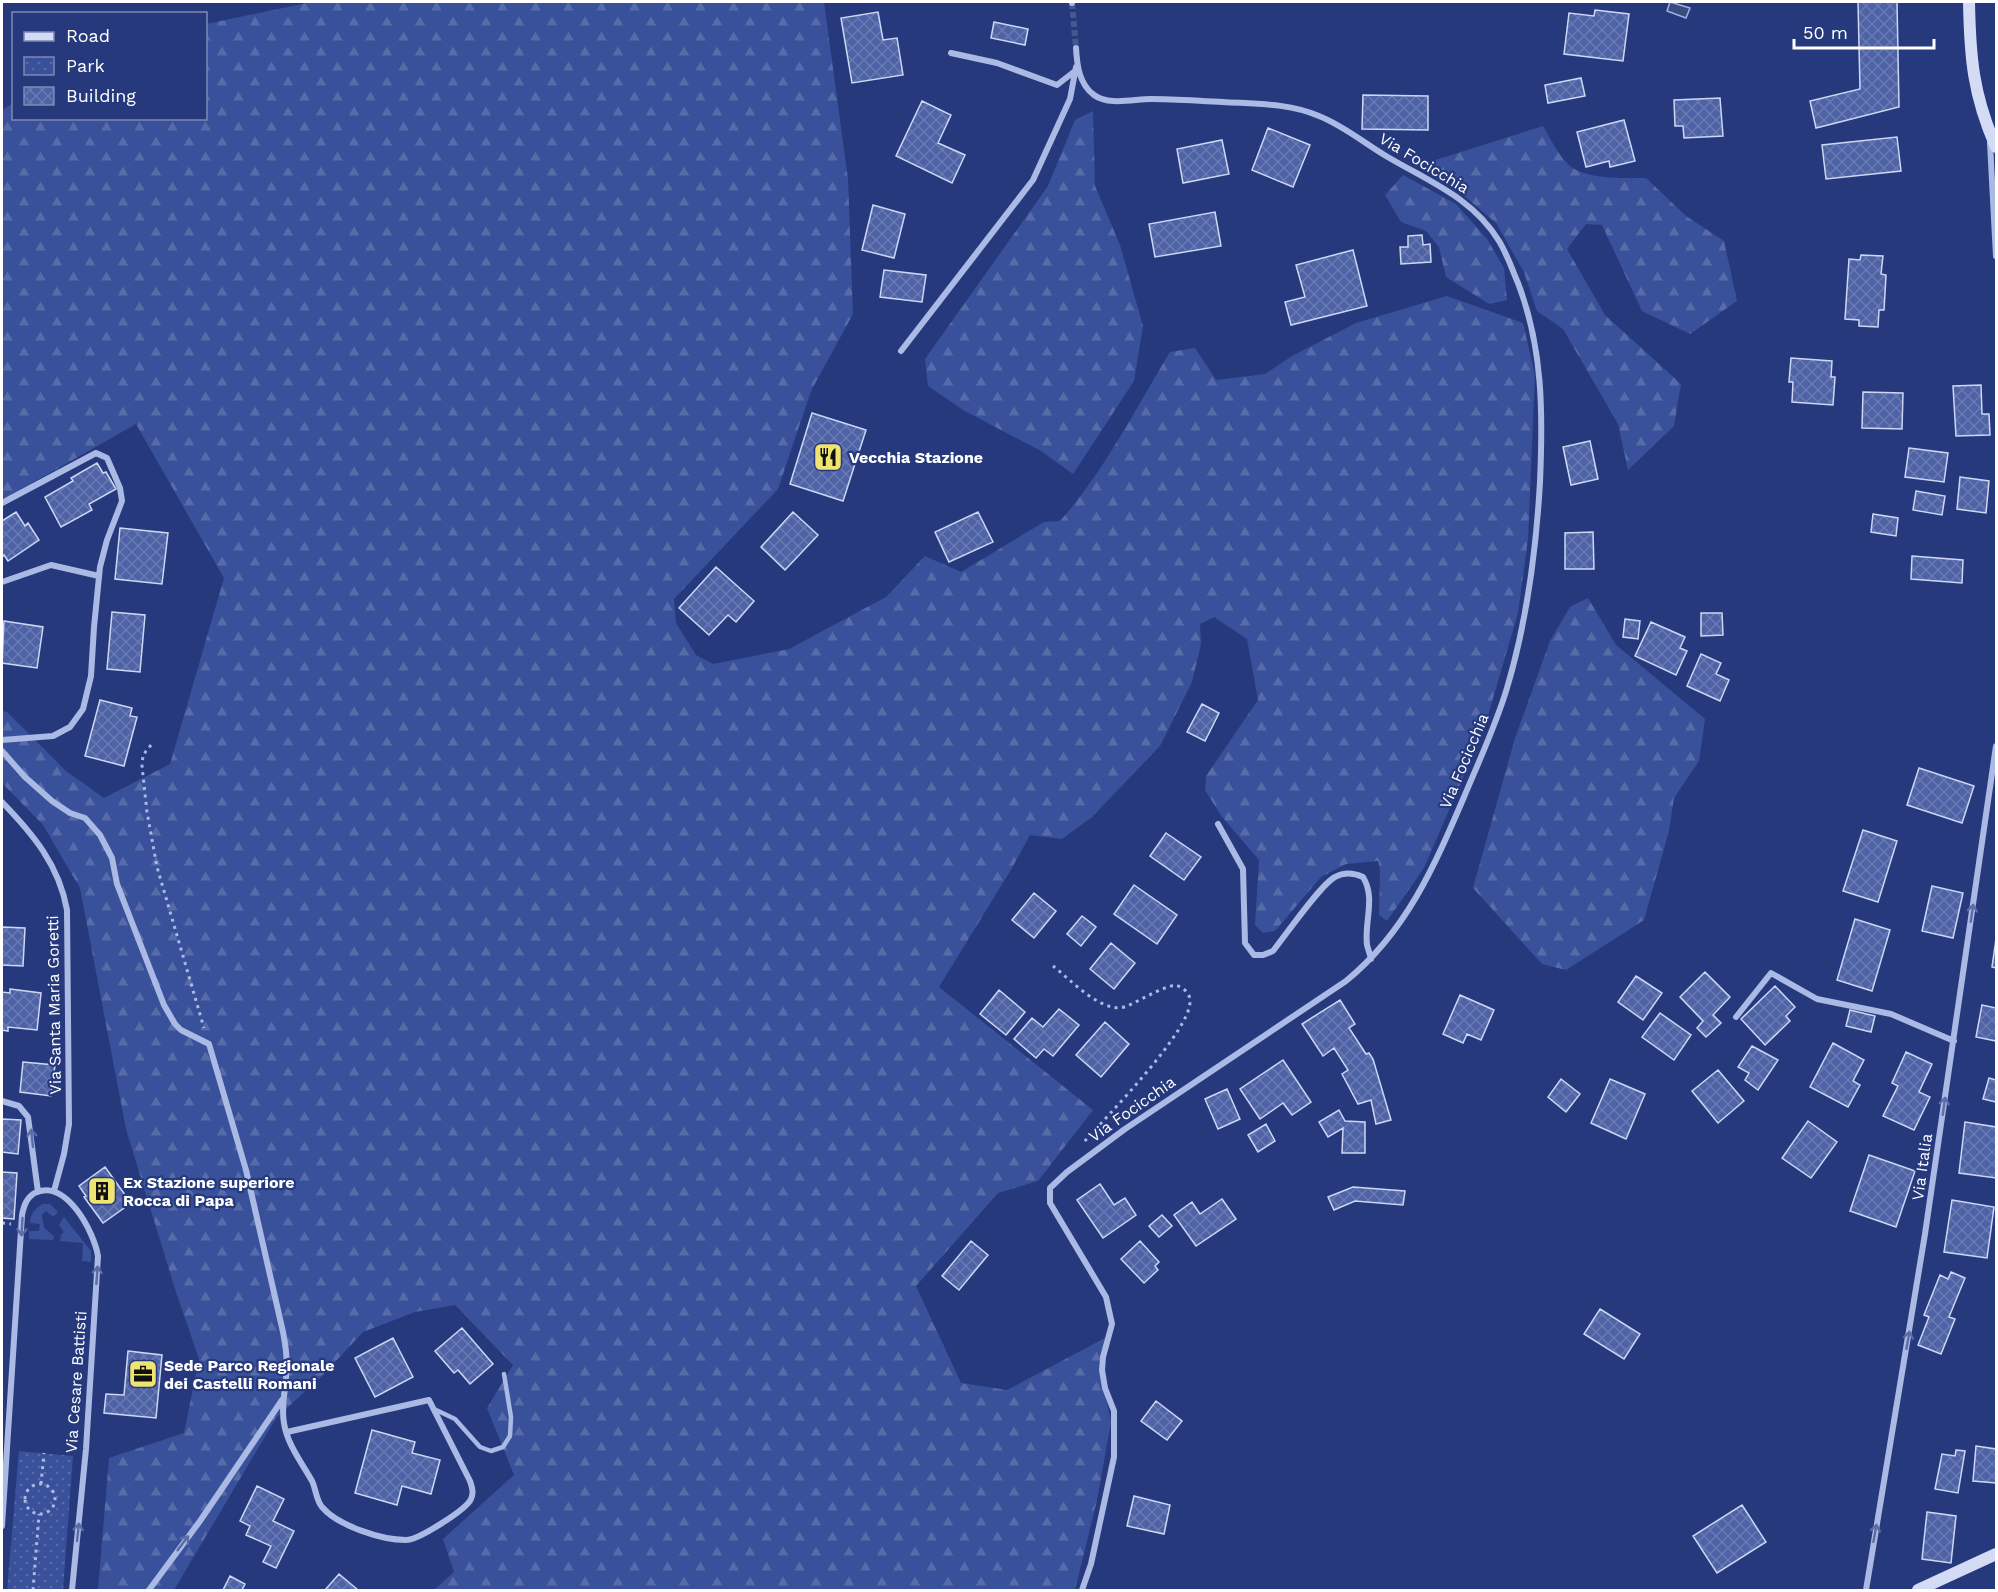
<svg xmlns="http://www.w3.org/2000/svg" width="1998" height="1592" viewBox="0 0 1998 1592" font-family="'Work Sans',sans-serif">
<defs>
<pattern id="forest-firs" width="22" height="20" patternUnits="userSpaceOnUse" patternTransform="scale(1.5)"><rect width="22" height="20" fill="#39519a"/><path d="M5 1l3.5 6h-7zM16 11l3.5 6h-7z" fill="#576ba9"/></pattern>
<pattern id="park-dots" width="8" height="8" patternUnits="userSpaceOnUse" patternTransform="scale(1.5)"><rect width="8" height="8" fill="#39519a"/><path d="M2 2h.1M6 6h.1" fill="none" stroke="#576ba9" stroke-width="1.8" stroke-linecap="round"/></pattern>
<pattern id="building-cross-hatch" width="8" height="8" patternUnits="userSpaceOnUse" patternTransform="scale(1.5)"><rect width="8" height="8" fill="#4e62a6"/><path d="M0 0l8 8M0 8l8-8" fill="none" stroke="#697ab3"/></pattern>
</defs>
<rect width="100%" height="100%" fill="#26397d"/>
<path fill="#39519a" d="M 43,1204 L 50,1204 L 58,1212 L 53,1217 L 46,1211 L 42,1215 L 44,1228 L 54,1236 L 53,1240 L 29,1239 L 29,1231 L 39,1231 L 40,1224 L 30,1223 C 31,1213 34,1209 43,1204 Z
M 64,1217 L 91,1251 L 91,1262 L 82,1261 L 83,1243 L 60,1241 L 61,1235 L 64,1232 L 59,1225 Z"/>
<path fill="url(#forest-firs)" d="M 312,2 L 824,2 L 848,179 L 853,314 L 811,391 L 778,489 L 674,599 L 676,623 L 696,655 L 713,664 L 789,649 L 886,597 L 925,556 L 961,572 L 1044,522 L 1060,521 C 1104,472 1136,408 1170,352 L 1195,348 L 1216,380 L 1265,374 L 1292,356 L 1356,323 L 1447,296 L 1523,323 L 1535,375 L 1528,539 L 1518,613 L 1484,729 L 1424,868 L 1387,921 L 1379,915 L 1380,870 L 1378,861 L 1346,864 L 1321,877 L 1275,931 L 1263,933 L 1255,925 L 1259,860 L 1222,817 L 1205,790 L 1206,776 L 1258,700 L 1247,639 L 1214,617 L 1200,624 L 1201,644 L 1192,682 L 1160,746 L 1092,817 L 1062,839 L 1030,835 L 1012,868 L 939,987 L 1093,1110 L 1038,1181 L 998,1193 L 916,1286 L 961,1383 L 1007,1390 L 1105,1338 L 1099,1364 L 1111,1422 L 1097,1500 L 1075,1590 L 434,1590 L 454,1572 L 443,1539 L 514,1475 L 487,1408 L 513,1365 L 455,1305 L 415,1312 L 363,1332 L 322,1376 L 276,1418 L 174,1590 L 98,1590 L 109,1458 L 184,1433 L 199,1359 L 175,1289 L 126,1129 L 80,888 L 43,825 L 2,783 L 2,711 L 7,712 L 66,771 L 104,798 L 170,764 L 224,578 L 136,424 L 2,500 L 2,110 L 13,103 L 14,118 L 206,118 L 206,24 Z
M 1093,111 L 1095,186 L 1120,245 L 1143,326 L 1134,381 L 1073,474 L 1041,451 L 963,410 L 928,386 L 925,359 L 1048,186 L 1075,120 Z
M 1543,126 C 1551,139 1558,155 1569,165 C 1585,180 1625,178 1646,178 L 1686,216 L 1724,241 L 1737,301 L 1690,334 L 1642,311 L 1602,225 L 1586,224 L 1567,249 L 1605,315 L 1681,384 L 1674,426 L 1628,470 L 1618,424 L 1563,329 L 1537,311 L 1524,272 L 1496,223 L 1426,163 Z
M 1403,175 L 1456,204 L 1487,239 L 1504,268 L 1507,300 L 1489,304 L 1446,277 L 1439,247 L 1426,231 L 1401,222 L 1385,195 Z
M 1588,598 L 1616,645 L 1705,719 L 1699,761 L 1674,798 L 1669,831 L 1644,920 L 1566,970 L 1542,964 L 1473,888 L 1515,738 L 1550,641 L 1570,607 Z"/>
<path fill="url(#park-dots)" d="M 19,1451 L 73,1456 L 63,1590 L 7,1590 Z"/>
<path fill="#3c4b7d" stroke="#9fb1e6" stroke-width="1.5" d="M 1670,2 L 1690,8 L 1686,18 L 1667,11 Z"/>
<path fill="url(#building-cross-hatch)" stroke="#cdd7f4" stroke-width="1.5" d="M 1858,2 L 1897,2 L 1899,107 L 1816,128 L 1810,101 L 1860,89 Z
M 1595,10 L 1629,14 L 1623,61 L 1564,54 L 1569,13 L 1594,16 Z
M 878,12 L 883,40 L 897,38 L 903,75 L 852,83 L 841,18 Z
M 994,22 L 1028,29 L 1025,45 L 991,38 Z
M 1581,78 L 1585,96 L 1548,103 L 1545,85 Z
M 1363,95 L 1428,96 L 1428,130 L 1362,129 Z
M 1720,98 L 1723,136 L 1684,138 L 1683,126 L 1675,126 L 1674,100 Z
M 922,101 L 951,115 L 938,143 L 965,155 L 952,183 L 896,156 Z
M 1624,120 L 1635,161 L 1610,167 L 1609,161 L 1586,167 L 1577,132 Z
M 1268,128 L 1310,145 L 1293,187 L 1252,170 Z
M 1897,137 L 1901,171 L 1826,179 L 1822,145 Z
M 1222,140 L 1229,174 L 1183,183 L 1177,149 Z
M 873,205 L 905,214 L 894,258 L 862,250 Z
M 1215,212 L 1221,246 L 1155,257 L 1149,224 Z
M 1422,235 L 1423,245 L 1430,244 L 1431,262 L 1401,264 L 1400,247 L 1408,247 L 1408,236 Z
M 1353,250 L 1367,306 L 1291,325 L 1285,302 L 1305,297 L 1296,265 Z
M 1861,255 L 1883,256 L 1881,274 L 1886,275 L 1884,310 L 1879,310 L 1878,327 L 1859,326 L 1859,320 L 1845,319 L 1849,259 L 1860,260 Z
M 884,270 L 926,275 L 922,302 L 880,297 Z
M 1791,358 L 1832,361 L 1831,377 L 1835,377 L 1833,405 L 1792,402 L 1793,382 L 1789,382 Z
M 1981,385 L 1982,414 L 1989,414 L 1990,435 L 1956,436 L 1953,386 Z
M 1863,392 L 1903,393 L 1902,429 L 1862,428 Z
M 812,413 L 866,430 L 843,501 L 790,484 Z
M 1590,441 L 1598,479 L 1571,485 L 1563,447 Z
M 1909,448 L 1948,453 L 1944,482 L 1905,477 Z
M 97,463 L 103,473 L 106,472 L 116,489 L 89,504 L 92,510 L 61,527 L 45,497 L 73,481 L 71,478 Z
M 1960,477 L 1989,481 L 1986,513 L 1957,509 Z
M 1916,491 L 1945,496 L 1942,515 L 1913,510 Z
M 16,512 L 25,526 L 28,523 L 39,540 L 8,561 L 4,555 L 2,557 L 2,521 Z
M 793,512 L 818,535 L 785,570 L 761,547 Z
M 978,512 L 993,542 L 949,562 L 935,532 Z
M 1873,514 L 1898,518 L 1896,536 L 1871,532 Z
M 120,528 L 168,533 L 162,584 L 115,579 Z
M 1593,532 L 1594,569 L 1565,569 L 1565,533 Z
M 1912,556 L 1963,560 L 1962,583 L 1911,579 Z
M 716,567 L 754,601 L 736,622 L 728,615 L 709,635 L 679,608 Z
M 112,612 L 145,615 L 140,672 L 107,669 Z
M 1701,613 L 1722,613 L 1723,635 L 1701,636 Z
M 1625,619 L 1640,621 L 1638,639 L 1623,637 Z
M 4,621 L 43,627 L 37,668 L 2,663 Z
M 1651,622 L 1685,637 L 1680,648 L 1687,651 L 1676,675 L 1635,656 Z
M 1701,654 L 1721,663 L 1716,674 L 1729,680 L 1720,701 L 1687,686 Z
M 100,700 L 132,708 L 130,716 L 137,717 L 124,766 L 85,756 Z
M 1202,704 L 1219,713 L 1205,741 L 1187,732 Z
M 1919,768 L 1974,786 L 1962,823 L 1907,805 Z
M 1863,830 L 1897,841 L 1878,902 L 1843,891 Z
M 1166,833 L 1201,857 L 1184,880 L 1150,856 Z
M 1134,885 L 1177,915 L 1157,944 L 1114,914 Z
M 1932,886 L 1963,893 L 1953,938 L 1922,931 Z
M 1034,893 L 1056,911 L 1034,938 L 1012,920 Z
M 1082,916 L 1096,927 L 1081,946 L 1067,934 Z
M 1855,919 L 1890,930 L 1872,991 L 1837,980 Z
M 2,927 L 25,928 L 23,966 L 2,965 Z
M 1996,939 L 1996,968 L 1992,967 Z
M 1111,943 L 1135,963 L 1114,989 L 1090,969 Z
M 1705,972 L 1730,997 L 1713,1015 L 1721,1023 L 1706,1037 L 1697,1028 L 1703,1021 L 1680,997 Z
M 1636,976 L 1662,993 L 1643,1020 L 1618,1002 Z
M 1775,986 L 1795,1007 L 1786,1016 L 1790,1021 L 1765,1045 L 1741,1019 Z
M 10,989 L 41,993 L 37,1030 L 8,1027 L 8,1031 L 2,1030 L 2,992 L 10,993 Z
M 999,990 L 1025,1012 L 1006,1035 L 980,1014 Z
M 1460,995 L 1494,1010 L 1481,1040 L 1467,1034 L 1463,1043 L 1443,1034 Z
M 1340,1000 L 1355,1024 L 1349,1028 L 1366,1054 L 1369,1053 L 1373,1059 L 1391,1120 L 1376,1124 L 1371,1100 L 1358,1104 L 1342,1074 L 1348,1070 L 1334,1048 L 1323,1056 L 1302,1024 Z
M 1982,1005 L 1996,1008 L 1996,1041 L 1976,1037 Z
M 1059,1009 L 1079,1025 L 1053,1056 L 1044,1049 L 1036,1058 L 1014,1039 L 1032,1018 L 1043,1027 Z
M 1850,1010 L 1875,1016 L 1871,1032 L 1846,1026 Z
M 1660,1013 L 1691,1035 L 1674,1060 L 1642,1037 Z
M 1105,1022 L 1129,1044 L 1101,1077 L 1076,1055 Z
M 1833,1043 L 1864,1060 L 1853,1081 L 1860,1085 L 1848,1107 L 1810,1087 Z
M 1752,1046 L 1778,1060 L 1758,1090 L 1745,1080 L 1749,1073 L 1738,1067 Z
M 1906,1052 L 1932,1064 L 1919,1092 L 1930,1097 L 1914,1130 L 1883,1116 L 1898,1086 L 1892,1083 Z
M 1283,1060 L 1311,1102 L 1292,1115 L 1283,1103 L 1260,1119 L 1240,1089 Z
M 23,1062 L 55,1065 L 51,1096 L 20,1092 Z
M 1718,1070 L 1744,1101 L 1718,1123 L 1692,1091 Z
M 1989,1078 L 1996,1080 L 1996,1102 L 1983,1099 Z
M 1561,1079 L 1580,1094 L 1566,1112 L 1548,1097 Z
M 1610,1079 L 1645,1094 L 1626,1139 L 1591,1123 Z
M 1227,1089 L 1240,1119 L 1218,1129 L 1205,1099 Z
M 1339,1110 L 1345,1121 L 1365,1122 L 1365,1153 L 1342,1153 L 1343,1128 L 1328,1137 L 1319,1122 Z
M 2,1119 L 21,1120 L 18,1154 L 2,1152 Z
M 1808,1121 L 1837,1142 L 1811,1178 L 1782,1158 Z
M 1965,1122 L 1996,1127 L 1996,1178 L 1959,1173 Z
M 1266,1124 L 1275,1141 L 1258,1152 L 1248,1135 Z
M 1869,1155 L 1915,1171 L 1896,1227 L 1850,1211 Z
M 105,1167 L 131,1203 L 103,1223 L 84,1197 L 86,1196 L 79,1186 Z
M 2,1172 L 17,1173 L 14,1219 L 2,1218 Z
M 1100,1184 L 1114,1205 L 1125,1198 L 1136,1215 L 1103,1238 L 1077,1200 Z
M 1353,1187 L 1405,1191 L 1403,1205 L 1355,1201 L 1334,1210 L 1328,1197 Z
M 1222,1199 L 1236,1219 L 1196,1246 L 1174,1215 L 1192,1202 L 1200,1214 Z
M 1952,1200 L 1994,1207 L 1987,1258 L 1944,1252 Z
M 1162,1215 L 1172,1226 L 1159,1237 L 1149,1226 Z
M 971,1241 L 988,1255 L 959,1290 L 942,1276 Z
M 1140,1241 L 1159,1262 L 1155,1266 L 1158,1270 L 1144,1283 L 1121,1259 Z
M 1951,1272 L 1965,1278 L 1949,1317 L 1955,1319 L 1941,1354 L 1918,1345 L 1929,1317 L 1924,1315 L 1940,1275 L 1948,1279 Z
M 1600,1309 L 1640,1334 L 1624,1359 L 1584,1334 Z
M 462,1328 L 493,1364 L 470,1384 L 458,1370 L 454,1373 L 435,1351 Z
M 393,1338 L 413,1377 L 375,1397 L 355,1358 Z
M 128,1351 L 162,1355 L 156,1418 L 104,1413 L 106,1394 L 124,1395 Z
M 1156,1401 L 1182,1421 L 1167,1440 L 1141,1421 Z
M 372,1430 L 415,1442 L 412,1453 L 440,1460 L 431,1494 L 402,1486 L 397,1505 L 355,1493 Z
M 1976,1446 L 1996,1449 L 1996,1483 L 1973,1481 Z
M 1956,1450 L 1965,1451 L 1958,1493 L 1935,1489 L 1942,1454 L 1955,1456 Z
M 257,1486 L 284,1499 L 273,1521 L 294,1531 L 276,1568 L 263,1562 L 271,1546 L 246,1535 L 250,1526 L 240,1521 Z
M 1134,1496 L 1170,1505 L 1164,1534 L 1127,1526 Z
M 1742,1505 L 1766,1542 L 1717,1573 L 1693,1536 Z
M 1927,1512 L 1956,1516 L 1951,1563 L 1922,1559 Z
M 339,1574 L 358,1590 L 325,1590 Z
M 230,1576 L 245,1584 L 242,1590 L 223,1590 Z"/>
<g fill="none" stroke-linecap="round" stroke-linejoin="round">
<path stroke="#475790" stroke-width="6" stroke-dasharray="6 3" stroke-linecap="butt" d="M 1072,3 L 1076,48"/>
<path stroke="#abb9e5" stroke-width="3" stroke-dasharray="3 4.5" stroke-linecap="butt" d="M 151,745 L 143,755 L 142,766 L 147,812 L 157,867 L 204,1028
M 1053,966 C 1071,980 1104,1016 1127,1006 C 1143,999 1158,989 1175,985 C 1182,987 1190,992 1190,1001 C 1191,1031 1106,1117 1084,1142
M 2,1223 L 11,1224
M 41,1484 L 44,1453
M25 1499a15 15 0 1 1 30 0a15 15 0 1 1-30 0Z
M 33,1590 L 39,1514"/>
<path stroke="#abb9e5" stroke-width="4.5" d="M 434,1409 L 455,1419 L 480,1447 L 491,1451 L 503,1447 L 510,1436 L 511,1417 L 504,1374"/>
<path stroke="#abb9e5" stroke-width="6" d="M 1072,2 L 1072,3
M 1076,48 C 1077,65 1079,84 1094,95 C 1109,106 1134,99 1151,99 C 1175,99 1199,101 1223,102 C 1256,104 1289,103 1319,116 C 1344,126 1364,143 1386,156 C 1428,181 1473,198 1499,241 C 1507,254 1512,269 1518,283 C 1543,348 1543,413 1540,482 C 1536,552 1527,621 1507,688 C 1496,725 1479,761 1464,797 C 1434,867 1406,932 1346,981 L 1125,1129 L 1067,1172 L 1050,1188 L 1050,1203 L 1106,1297 L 1112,1324 L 1103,1357 L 1102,1370 L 1105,1388 L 1114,1411 L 1114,1457 L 1091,1564 L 1082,1590
M 951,53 L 997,63 L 1057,85 L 1075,71
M 1990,143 L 1996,256
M 901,351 L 1033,180 L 1070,99 L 1076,67
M 2,503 L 96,453 L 107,458 L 120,488 L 122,501 L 107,540 L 100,567 L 94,627 L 91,676 L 83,709 L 70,727 L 53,736 L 2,740
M 2,582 L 51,565 L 99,576
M 2,751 L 25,777 L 52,801 L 70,813 L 85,818 L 100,835 L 112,858 L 117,884 L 164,1005 L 175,1024 L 181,1030 L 209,1044 L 246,1170 L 283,1332 C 286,1347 288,1362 286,1378 C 285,1393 281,1408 284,1423 C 287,1444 302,1463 312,1481 C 316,1489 316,1500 322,1507 C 338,1526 382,1540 406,1540 C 418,1540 466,1510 471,1499 C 474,1493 472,1487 470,1481 L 429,1400 L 287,1432
M 2,802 C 33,834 59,865 67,910 L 69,1124 L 64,1154 L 54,1191
M 1218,824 L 1243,869 L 1245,943 L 1254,955 L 1263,955 L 1273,951 C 1285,936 1321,884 1335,877 C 1344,872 1354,873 1363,877 C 1376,898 1364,922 1367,945 C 1368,949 1370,954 1371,959
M 1736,1017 L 1771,973 L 1817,999 L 1891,1014 L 1954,1041
M 2,1101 L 19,1106 L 28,1117 L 38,1192
M 2,1526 L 22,1215 C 24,1205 27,1196 37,1192 C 67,1180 94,1232 98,1256 L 86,1449 L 72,1590
M 149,1590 L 200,1521 L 282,1400
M 1866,1590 L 1925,1234 L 1996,746"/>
<path stroke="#d4dbf5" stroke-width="12" d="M 1969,2 C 1970,57 1973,95 1996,147
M 1918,1590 L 1996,1554"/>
</g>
<defs><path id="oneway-shaft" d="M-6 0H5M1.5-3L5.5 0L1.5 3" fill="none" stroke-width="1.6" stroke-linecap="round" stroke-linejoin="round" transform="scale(1.5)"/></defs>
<g stroke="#5b6ca7">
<use href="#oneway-shaft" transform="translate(1972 913) rotate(-82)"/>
<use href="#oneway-shaft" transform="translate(1944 1106) rotate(-82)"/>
<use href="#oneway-shaft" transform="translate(32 1138) rotate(-96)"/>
<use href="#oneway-shaft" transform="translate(22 1227) rotate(93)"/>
<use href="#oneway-shaft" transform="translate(97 1275) rotate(-86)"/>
<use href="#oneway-shaft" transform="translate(1908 1340) rotate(-80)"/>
<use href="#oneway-shaft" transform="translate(78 1532) rotate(-84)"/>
<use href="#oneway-shaft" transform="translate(1875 1533) rotate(-80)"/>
<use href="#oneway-shaft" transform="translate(183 1543) rotate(-53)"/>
</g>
<defs>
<g id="restaurant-square" transform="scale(1.5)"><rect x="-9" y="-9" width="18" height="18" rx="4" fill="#eee470" stroke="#26397d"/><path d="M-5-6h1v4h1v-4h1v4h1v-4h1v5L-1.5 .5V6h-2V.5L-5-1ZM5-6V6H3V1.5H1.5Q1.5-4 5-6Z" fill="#111"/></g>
<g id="building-square" transform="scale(1.5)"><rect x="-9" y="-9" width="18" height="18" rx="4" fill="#eee470" stroke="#26397d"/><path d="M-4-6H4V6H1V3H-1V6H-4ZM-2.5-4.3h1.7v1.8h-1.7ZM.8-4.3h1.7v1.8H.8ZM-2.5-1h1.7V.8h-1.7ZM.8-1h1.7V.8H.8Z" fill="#111"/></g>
<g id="office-square" transform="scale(1.5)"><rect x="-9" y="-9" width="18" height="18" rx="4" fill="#eee470" stroke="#26397d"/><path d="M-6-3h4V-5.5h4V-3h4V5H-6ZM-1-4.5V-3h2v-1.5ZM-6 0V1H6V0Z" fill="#111"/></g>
</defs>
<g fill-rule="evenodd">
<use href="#restaurant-square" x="828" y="457"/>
<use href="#building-square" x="102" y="1191"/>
<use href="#office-square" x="143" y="1374"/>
</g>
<g text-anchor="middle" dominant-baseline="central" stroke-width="4.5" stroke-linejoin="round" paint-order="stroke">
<g font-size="16" fill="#fff" stroke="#26397d">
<text transform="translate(1424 163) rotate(31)">Via Focicchia</text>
<text transform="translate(1464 761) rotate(-67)">Via Focicchia</text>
<text transform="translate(54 1005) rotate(-91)">Via Santa Maria Goretti</text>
<text transform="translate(1132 1109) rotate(-35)">Via Focicchia</text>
<text transform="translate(1922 1167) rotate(-82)">Via Italia</text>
<text transform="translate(76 1382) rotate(-86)">Via Cesare Battisti</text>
</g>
<g font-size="16" font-weight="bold" fill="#fff" stroke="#26397d" text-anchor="start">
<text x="849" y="457">Vecchia Stazione</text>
<text x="123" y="1182">Ex Stazione superiore<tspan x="123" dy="18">Rocca di Papa</tspan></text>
<text x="164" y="1365">Sede Parco Regionale<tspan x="164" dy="18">dei Castelli Romani</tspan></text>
</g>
</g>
<rect width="1998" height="1592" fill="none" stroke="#ffffff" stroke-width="6"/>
<rect x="12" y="12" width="195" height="108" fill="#26397d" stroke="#7d88b1" stroke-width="1.5"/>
<rect x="24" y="32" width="30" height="9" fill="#d4dbf5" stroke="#7d88b1" stroke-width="1.5"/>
<text x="66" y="42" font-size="18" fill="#ffffff">Road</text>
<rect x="24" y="57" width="30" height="18" fill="url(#park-dots)" stroke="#7d88b1" stroke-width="1.5"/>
<text x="66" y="72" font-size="18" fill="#ffffff">Park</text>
<rect x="24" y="87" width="30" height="18" fill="url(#building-cross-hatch)" stroke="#7d88b1" stroke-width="1.5"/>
<text x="66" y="102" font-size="18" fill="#ffffff">Building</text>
<path d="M1794 39v9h140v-9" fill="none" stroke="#ffffff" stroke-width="3"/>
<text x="1803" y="39" font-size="18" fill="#ffffff" stroke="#26397d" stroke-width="4.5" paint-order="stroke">50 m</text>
</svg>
